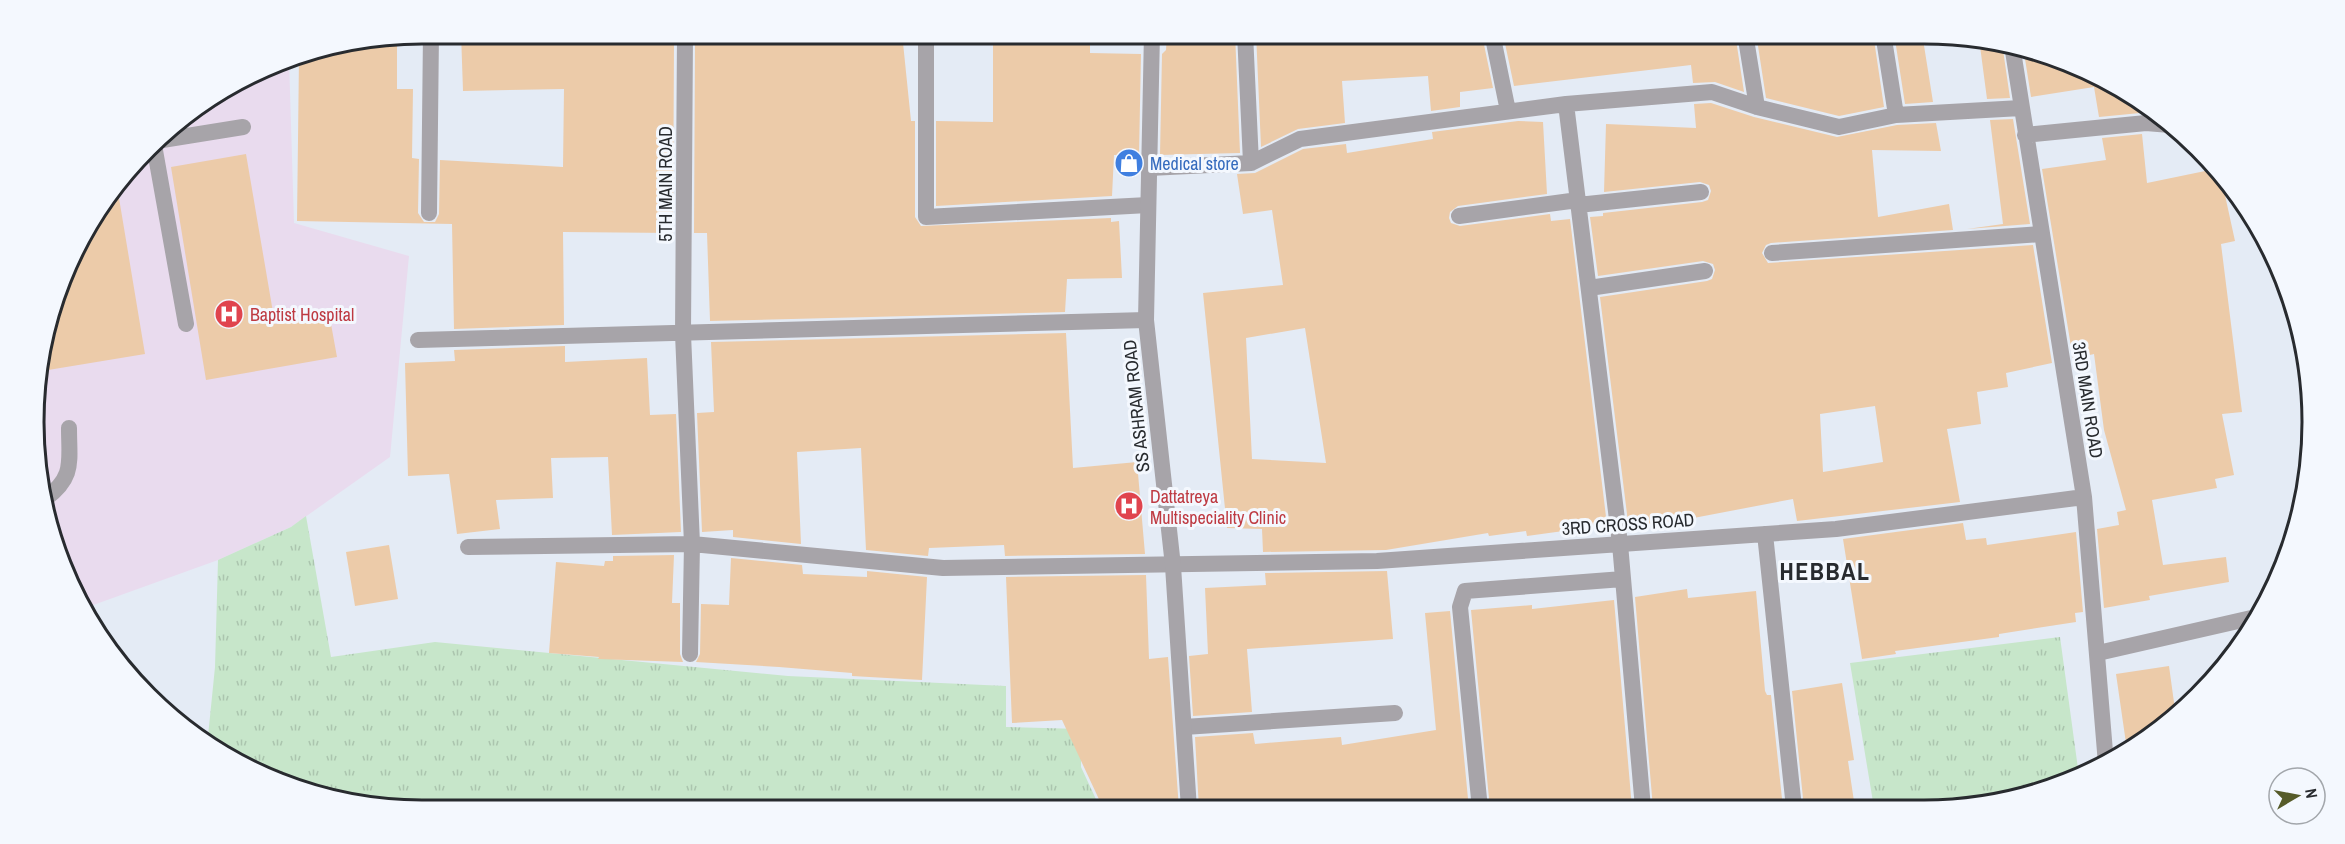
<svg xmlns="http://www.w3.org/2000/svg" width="2345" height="844" viewBox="0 0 2345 844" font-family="'Archivo Narrow',sans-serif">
<defs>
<pattern id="grass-tufts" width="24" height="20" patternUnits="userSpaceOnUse" patternTransform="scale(1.5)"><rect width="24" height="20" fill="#c7e6ca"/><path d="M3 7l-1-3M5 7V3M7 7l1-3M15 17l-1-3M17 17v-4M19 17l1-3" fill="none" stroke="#abc5ae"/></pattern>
</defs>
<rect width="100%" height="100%" fill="#e4ebf5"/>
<path fill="#e9dbee" d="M 289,59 L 294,223 L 409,256 L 390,457 L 291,527 L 218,560 L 85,608 L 46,522 L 36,372 L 73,250 L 165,130 L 273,62 Z"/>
<path fill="url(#grass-tufts)" d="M 306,516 L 331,657 L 435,642 L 788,676 L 1006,686 L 1006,727 L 1081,729 L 1081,767 L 1101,810 L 422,811 L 322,798 L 207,746 L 215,667 L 218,560 L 291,527 Z
M 2060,637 L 2079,776 L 1974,808 L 1874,808 L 1850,663 Z"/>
<path fill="#eccba9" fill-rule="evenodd" d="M 461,33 L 661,33 L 661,41 L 674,41 L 673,233 L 563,232 L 564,325 L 454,329 L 452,224 L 297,221 L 299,57 L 397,38 L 397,89 L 413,89 L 412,158 L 419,159 L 418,213 L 424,222 L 435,222 L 439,214 L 440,160 L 563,167 L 564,89 L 463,91 Z
M 824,33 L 902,33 L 911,121 L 915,121 L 915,217 L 921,226 L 1111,218 L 1111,222 L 1119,221 L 1122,278 L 1067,279 L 1065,312 L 710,321 L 707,233 L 694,233 L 695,41 L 824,39 Z
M 993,33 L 1090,33 L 1090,53 L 1141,54 L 1139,155 L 1114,155 L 1112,196 L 936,206 L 936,121 L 993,122 Z
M 1167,33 L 1235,33 L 1240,153 L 1160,155 L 1162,54 L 1166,50 Z
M 1256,33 L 1380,33 L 1381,42 L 1482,35 L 1493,88 L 1460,92 L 1460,107 L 1431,111 L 1428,76 L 1342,81 L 1345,123 L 1298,129 L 1261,147 Z
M 1510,33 L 1735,33 L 1744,92 L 1715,82 L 1693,83 L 1691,65 L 1514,86 L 1503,34 Z
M 1756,33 L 1873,33 L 1884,107 L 1839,116 L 1766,98 Z
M 1894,33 L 1922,33 L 1933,102 L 1905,104 Z
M 2002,43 L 2010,98 L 1987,99 L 1980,46 Z
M 2023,46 L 2139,103 L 2140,113 L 2099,117 L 2094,87 L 2031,97 Z
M 1711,103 L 1754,117 L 1837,137 L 1897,125 L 1936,123 L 1941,151 L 1872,150 L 1878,217 L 1949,204 L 1953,230 L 1771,243 L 1766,245 L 1762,253 L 1768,263 L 2033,245 L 2052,363 L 2006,373 L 2008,387 L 1977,392 L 1981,424 L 1947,429 L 1960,502 L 1797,521 L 1793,499 L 1683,520 L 1632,526 L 1632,521 L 1628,522 L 1600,297 L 1707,281 L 1712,279 L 1715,270 L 1713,264 L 1703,261 L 1598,276 L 1590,217 L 1603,216 L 1603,213 L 1702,202 L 1708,200 L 1711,191 L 1709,185 L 1700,182 L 1604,192 L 1606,124 L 1696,128 L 1694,104 ZM 1875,406 L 1883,462 L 1823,472 L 1820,414 Z
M 2013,119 L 2030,224 L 1967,229 L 2003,224 L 1990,120 Z
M 1518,121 L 1543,122 L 1547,194 L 1458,206 L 1450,212 L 1449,218 L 1451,223 L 1460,226 L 1550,214 L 1551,221 L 1570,219 L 1607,525 L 1527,536 L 1526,531 L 1489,536 L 1488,533 L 1386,550 L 1263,552 L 1262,529 L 1227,528 L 1203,293 L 1283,285 L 1272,210 L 1243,214 L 1237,174 L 1255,173 L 1303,149 L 1346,144 L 1347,153 L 1433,139 L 1432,132 ZM 1305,328 L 1326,463 L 1252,459 L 1246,338 Z
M 2142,134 L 2147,183 L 2210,170 L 2223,186 L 2235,241 L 2221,244 L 2242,412 L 2222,414 L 2234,475 L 2215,479 L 2217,488 L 2152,500 L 2163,565 L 2226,557 L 2229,582 L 2149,596 L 2150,600 L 2104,608 L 2097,529 L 2119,525 L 2117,512 L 2126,510 L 2104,430 L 2094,354 L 2073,359 L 2042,169 L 2106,160 L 2102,138 Z
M 246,154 L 275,324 L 296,322 L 296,319 L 329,313 L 337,357 L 206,380 L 171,167 Z
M 118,192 L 145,354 L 36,372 L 73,250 Z
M 1066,333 L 1073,468 L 1137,462 L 1145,554 L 1005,556 L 1004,545 L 929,548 L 928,556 L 866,550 L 861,448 L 797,452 L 801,544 L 733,537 L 733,530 L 702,532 L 697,413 L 714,412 L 711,342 Z
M 565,346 L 565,362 L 647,358 L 650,415 L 676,414 L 681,532 L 612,535 L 608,457 L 551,458 L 553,498 L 496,500 L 500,529 L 457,534 L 449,474 L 408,476 L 405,363 L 455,361 L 454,350 Z
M 1963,523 L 1966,540 L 1986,538 L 1987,545 L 2076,532 L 2083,612 L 2075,613 L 2076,622 L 1999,634 L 1999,637 L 1895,651 L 1896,654 L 1862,659 L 1843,539 Z
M 389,545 L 398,599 L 355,606 L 346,552 Z
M 674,555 L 672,603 L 680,603 L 680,654 L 683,662 L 598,659 L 599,657 L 549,653 L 556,562 L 604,566 L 605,561 L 613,561 L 613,556 Z
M 731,558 L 802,565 L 803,574 L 867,577 L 867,571 L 927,577 L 922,680 L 852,676 L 852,673 L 779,667 L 696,662 L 700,654 L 701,604 L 729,605 Z
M 1387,571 L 1393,639 L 1247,649 L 1252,712 L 1193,716 L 1189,656 L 1208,654 L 1205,588 L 1266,585 L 1265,573 Z
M 1146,575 L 1149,659 L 1168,657 L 1179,809 L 1104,810 L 1062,720 L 1012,723 L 1006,577 Z
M 1687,589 L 1688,598 L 1756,591 L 1765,691 L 1767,695 L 1771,695 L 1783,808 L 1653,808 L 1635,597 Z
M 1614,600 L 1632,808 L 1490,809 L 1471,610 L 1532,605 L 1532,609 Z
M 1450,611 L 1469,809 L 1199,809 L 1195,737 L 1253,733 L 1255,744 L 1341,737 L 1342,745 L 1436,730 L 1425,613 Z
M 2169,666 L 2176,717 L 2127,750 L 2116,674 Z
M 1842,683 L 1854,760 L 1848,761 L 1855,808 L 1804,808 L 1792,691 Z"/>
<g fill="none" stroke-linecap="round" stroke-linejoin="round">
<path stroke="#a7a4a9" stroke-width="16" d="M 156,141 L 243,127
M 154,145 L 186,324
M 45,499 C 75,477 69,462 69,428"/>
<path stroke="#a7a4a9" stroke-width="16" d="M 685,33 L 683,334 L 692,544 L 690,654
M 926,33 L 926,217 L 1148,205
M 1245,33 L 1251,163
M 1492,33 L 1508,111
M 1745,33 L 1757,107
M 1883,33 L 1896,115
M 2012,45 L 2084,497 L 2106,764
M 1566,104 L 1620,544 L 1643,808
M 2025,135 L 2146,123 L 2170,125
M 1149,168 L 1251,163 L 1300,139 L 1566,104 L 1712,92 L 1757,107 L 1839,127 L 1896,115 L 2021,108
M 1578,205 L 1701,192
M 429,213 L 431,33
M 1459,216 L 1578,200
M 1772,253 L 2041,234
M 1589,288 L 1705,271
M 418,340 L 1146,320
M 1765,534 L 1794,808
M 468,547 L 692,544 L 943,568 L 1377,561 L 1836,529 L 2084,497
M 2098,653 L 2260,616
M 1184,727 L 1395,713
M 1480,809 L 1460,607 L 1465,591 L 1623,579"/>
<path stroke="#a7a4a9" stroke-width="16" d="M 1152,33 L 1146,320 L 1173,566 L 1189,809"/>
</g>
<defs>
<g id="shop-disc" transform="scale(1.5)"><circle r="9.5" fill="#3f7fe0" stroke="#f4f8fe"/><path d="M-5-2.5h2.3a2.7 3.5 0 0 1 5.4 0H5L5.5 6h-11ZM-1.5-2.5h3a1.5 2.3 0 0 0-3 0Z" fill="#fff"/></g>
<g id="hospital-disc" transform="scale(1.5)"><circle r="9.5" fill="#e0444e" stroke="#f4f8fe"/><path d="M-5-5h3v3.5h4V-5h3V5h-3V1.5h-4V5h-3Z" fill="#fff"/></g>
</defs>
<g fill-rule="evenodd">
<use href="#shop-disc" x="1129" y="163"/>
<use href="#hospital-disc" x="229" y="314"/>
<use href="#hospital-disc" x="1129" y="506"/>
</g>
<g text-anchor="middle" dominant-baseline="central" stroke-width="6" stroke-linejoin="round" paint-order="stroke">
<g font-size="18" fill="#366cbe" stroke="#f4f8fe" text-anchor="start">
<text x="1150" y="163">Medical store</text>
</g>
<g font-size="18" fill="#282b2f" stroke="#f4f8fe">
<text transform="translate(665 184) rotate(-90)">5TH MAIN ROAD</text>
<text transform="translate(2088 400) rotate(81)">3RD MAIN ROAD</text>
<text transform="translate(1136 406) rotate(-96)">SS ASHRAM ROAD</text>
<text transform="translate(1628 524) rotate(-4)">3RD CROSS ROAD</text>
</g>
<g font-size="18" fill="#be3a42" stroke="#f4f8fe" text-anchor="start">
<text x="250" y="314">Baptist Hospital</text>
<text x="1150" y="496">Dattatreya<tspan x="1150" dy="21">Multispeciality Clinic</tspan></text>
</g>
<g font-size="24" font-weight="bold" letter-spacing="1.5" fill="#282b2f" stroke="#f4f8fe">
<text x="1825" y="571">HEBBAL</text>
</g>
</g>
<path d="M0 0H2345V844H0ZM422 44H1924A378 378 0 0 1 2302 422V422A378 378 0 0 1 1924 800H422A378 378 0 0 1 44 422V422A378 378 0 0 1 422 44Z" fill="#f4f8fe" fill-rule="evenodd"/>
<path fill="none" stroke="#282b2f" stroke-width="3" d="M422 44H1924A378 378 0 0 1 2302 422V422A378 378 0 0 1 1924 800H422A378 378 0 0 1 44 422V422A378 378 0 0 1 422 44Z"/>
<g transform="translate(2297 796) rotate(80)"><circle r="28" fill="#f4f8fe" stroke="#a2a6ab" stroke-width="1.5"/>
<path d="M0-4.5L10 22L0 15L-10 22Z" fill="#565b29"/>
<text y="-9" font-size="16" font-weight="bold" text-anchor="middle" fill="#282b2f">N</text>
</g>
</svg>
